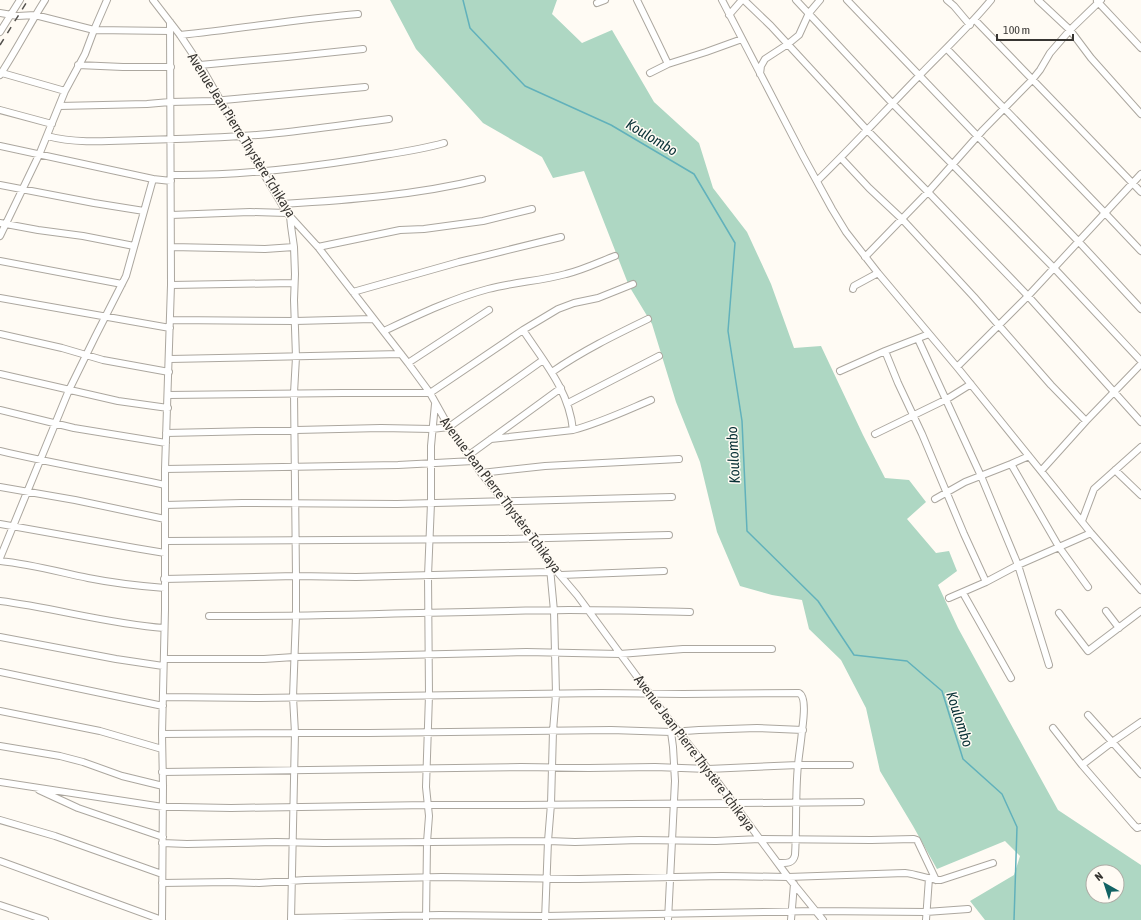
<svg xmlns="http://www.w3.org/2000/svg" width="1141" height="920" viewBox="0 0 1141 920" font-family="'Asap Condensed',sans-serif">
<rect width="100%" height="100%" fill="#fffbf4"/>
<path fill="#aed7c3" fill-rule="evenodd" d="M 390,0 L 557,0 L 552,14 L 582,43 L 612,30 L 654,102 L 699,143 L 713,188 L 747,232 L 771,284 L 794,348 L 821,346 L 863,435 L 885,478 L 909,480 L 926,502 L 907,519 L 936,553 L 949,551 L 957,571 L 938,585 L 958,628 L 1058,810 L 1141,865 L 1141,920 L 985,920 L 970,901 L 1014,875 L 1020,856 L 1005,841 L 937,869 L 913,826 L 880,771 L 866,708 L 841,660 L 809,629 L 802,600 L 772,595 L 740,586 L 717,532 L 700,462 L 676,402 L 652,324 L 629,286 L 584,171 L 553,178 L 542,157 L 483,123 L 416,49 ZM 1093,872 L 1117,872 L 1117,896 L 1093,896 Z"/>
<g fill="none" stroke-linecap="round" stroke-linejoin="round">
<path stroke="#61b1bb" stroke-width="1.5" d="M 463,0 L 470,28 L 525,86 L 611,125 L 694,174 L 735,243 L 728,331 L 742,421 L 747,531 L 818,601 L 854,655 L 907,661 L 942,691 L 963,759 L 1002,794 L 1017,827 L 1014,920"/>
<g stroke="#aca79f" stroke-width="8">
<path id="minor" d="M 153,0 L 180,35 L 200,65 L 241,136 L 287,213 L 318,247 L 408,363 L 430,393 L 449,427 L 481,473 L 518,519 L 548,561 L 577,595 L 663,712 L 708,769 L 788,877 L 823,920
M 637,0 L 657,41 L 668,64
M 722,0 L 803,156 L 832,209 L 846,232 L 878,273 L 957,367 L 1091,533 L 1141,590
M 744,0 L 771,26 L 867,130 L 928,192 L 1028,296 L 1141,422
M 796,0 L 893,104 L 1054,268 L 1141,361
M 847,0 L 1079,242 L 1141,309
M 947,0 L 954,6 L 970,25
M 1038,0 L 1070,30 L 1091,58 L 1141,114
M 1097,1 L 1141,48
M 597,3 L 605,0
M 0,13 L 18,16 L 35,15 L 94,30 L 170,31
M 729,15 L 742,0
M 975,20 L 1141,192
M 0,32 L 20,0
M 180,35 C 239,29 298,19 358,14
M 947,49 L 1105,213 L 1141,251
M 78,65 L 123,67 L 171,67
M 200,65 L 287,57 L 363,49
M 2,73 L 65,91
M 650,73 L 668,64 L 706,52 L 742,39
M 760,74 L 761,66 L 765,59 L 788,44 L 799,35 L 809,13 L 820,0
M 0,75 C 16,51 29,25 45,0
M 59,106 L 147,104 L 170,102 L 213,101 L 365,87
M 0,110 L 52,124
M 47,136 C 77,144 110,141 141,140 C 183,139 226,138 269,134 C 309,130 349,124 389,119
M 0,146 L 153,179
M 841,158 L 869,188 L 902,219 L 974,297 L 1051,385 L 1086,421
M 171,175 C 234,176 297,169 360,159 C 388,154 416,151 444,143
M 817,181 C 851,148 884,112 917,78 C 942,52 968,28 991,0
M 0,185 L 94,203 L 144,211
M 282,204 C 349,200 417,195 482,179
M 171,215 L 250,212 L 287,213
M 290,216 L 291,226 L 294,247 L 295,274 L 294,300 L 296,357 L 294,393 L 296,576 L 296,616 L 293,697 L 295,733 L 291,920
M 0,223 L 38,230 L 83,236 L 134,246
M 0,236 L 39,155 L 65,91 L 85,54 L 94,30 L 107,0
M 171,247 L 265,249 L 294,247
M 318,247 L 400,230 L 424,229 L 483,221 L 532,209
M 865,257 L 928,192 L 983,130 L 1032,80 L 1040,70 L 1050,53 L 1070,30 L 1101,0
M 0,261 L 122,284
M 171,285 L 294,283
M 853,289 L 854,286 L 878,273
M 353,292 L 459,262 L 561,237
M 0,298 L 170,328
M 170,320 L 295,321 L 373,319
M 523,330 C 544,362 569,390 573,430
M 384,331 C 418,315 451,299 488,289 C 514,282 541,281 566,274 C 583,270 599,262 615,256
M 0,334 L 62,348 L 103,360 L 169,372
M 918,339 L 981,476 L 1018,565 L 1049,665
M 885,351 L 898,383 L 922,434 L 964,534 L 986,582
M 170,359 L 401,354
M 408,363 L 489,310
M 957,367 L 1028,296 L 1141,174
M 840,371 L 885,351 L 929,334
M 552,372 C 582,351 615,335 648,319
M 0,374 L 118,401 L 168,408
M 168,395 L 343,393 L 430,393 L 523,330 L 558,309 L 574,303 L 598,298 L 633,284
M 568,403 L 659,356
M 0,410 L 74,428 L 166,443
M 166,433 L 381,428 L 432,429 L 449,427 L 543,360
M 875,434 L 947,399 L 971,384
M 491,439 L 573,430 C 600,423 625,411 651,400
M 0,451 C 54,464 110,473 165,485
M 469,455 L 561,388
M 1011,464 L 1059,547 L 1088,587
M 165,469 L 398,465 L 473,461
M 1115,470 L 1141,495
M 1041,471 L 1086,421 L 1141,364
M 481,473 L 545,466 L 679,459
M 0,487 L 75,500 L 165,519
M 935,499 L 965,482 L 1011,464 L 1029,456
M 165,505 L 242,503 L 397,504 L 672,497
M 1082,521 L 1094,489 L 1141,447
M 0,524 L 135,548 L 165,553
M 165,541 L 504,539 L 669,535
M 0,558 L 69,390 L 95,337 L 126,276 L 153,179 L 171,181
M 0,561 C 30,564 59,572 88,578 C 113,583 139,586 165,588
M 561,575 L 664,571
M 164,579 L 296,576 L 356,577 L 550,572
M 963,593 L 1011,678
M 949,598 L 986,582 L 1018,565 L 1091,533
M 0,601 C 55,608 109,624 164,628
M 1106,611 L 1119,628
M 1059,613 L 1088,651 L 1141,611
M 209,616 C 329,617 449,611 569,610 C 610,610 650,611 690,612
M 0,637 L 116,659 L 163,666
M 164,659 L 264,659 L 294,657 L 360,656 L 526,652 L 620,654 L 683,649 L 772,649
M 0,672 L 163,706
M 163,697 L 260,698 L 601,693 L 683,694 L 799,693 C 807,697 803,723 802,731 C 801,743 799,754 798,765 C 795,795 797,825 795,855 C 793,864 786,863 779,863
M 0,711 L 100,731 L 162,749
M 1088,715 L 1141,774
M 1053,728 L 1082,765 L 1134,825 L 1137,828 L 1141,827
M 162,734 L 295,733 L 369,733 L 611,730 L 671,732 L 699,730 L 757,728 L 803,730
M 0,746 L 60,756 L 83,762 L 122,776 L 163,786
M 1082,765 L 1112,742 L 1141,722
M 162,772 L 521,767 L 589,768 L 655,767 L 708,769 L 798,765 L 850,765
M 0,782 L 163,807 L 179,807 L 231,808 L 428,805 L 522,805 L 861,802
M 39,790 L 78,808 L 163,837
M 0,820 L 55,836 L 162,874
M 162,843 L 187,844 L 276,842 L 324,843 L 548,841 L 575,842 L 639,840 L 716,841 L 760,839 L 871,840 L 914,839 L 917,840 L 936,880
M 0,861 L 162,920
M 162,883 L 229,882 L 259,883 L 305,880 L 442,877 L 579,879 L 722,876 L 788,877 L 905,873 C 917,874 929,880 941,880 L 993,863
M 0,905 L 45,920
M 291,918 L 440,915 L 545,916 L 816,911 L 926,912 L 968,909
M 162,920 L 163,786 L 162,734 L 165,610 L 165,469 L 171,285 L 170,22
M 426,920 L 427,842 L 429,816 L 426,787 L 429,695 L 428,576 L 431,503 L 431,446 L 435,404
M 545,920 L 548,841 L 551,804 L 553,731 L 556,694 L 554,611 L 550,568
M 668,920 L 675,781 L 673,747 L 671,732
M 791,920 L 794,884
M 926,920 L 929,878"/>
</g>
<use href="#minor" stroke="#fff" stroke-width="6"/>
<path stroke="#53514e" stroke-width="1.5" stroke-dasharray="7 7" stroke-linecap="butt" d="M 0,45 L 28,0"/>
</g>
<g text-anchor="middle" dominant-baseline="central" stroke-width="3" stroke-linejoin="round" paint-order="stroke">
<g font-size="14" fill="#373532" stroke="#fffbf4">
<text transform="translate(242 135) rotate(58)">Avenue Jean Pierre Thystère Tchikaya</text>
<text transform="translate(501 495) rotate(53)">Avenue Jean Pierre Thystère Tchikaya</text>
<text transform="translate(695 753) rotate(53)">Avenue Jean Pierre Thystère Tchikaya</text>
</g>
<g font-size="15" font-style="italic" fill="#0a3237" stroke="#fffbf4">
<text transform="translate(652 137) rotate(31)">Koulombo</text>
<text transform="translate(733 455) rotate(-93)">Koulombo</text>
<text transform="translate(960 719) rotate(72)">Koulombo</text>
</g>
</g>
<g transform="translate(1105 884) rotate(321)"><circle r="19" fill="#fffbf4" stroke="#afaca6"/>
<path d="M0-3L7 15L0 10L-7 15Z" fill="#126364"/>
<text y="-6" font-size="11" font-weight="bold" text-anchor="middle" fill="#373532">N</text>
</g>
<path d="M997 34v6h76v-6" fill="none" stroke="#373532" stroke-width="2"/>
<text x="1003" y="34" font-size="12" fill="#373532" stroke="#fffbf4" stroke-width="3" paint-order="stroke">100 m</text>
</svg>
